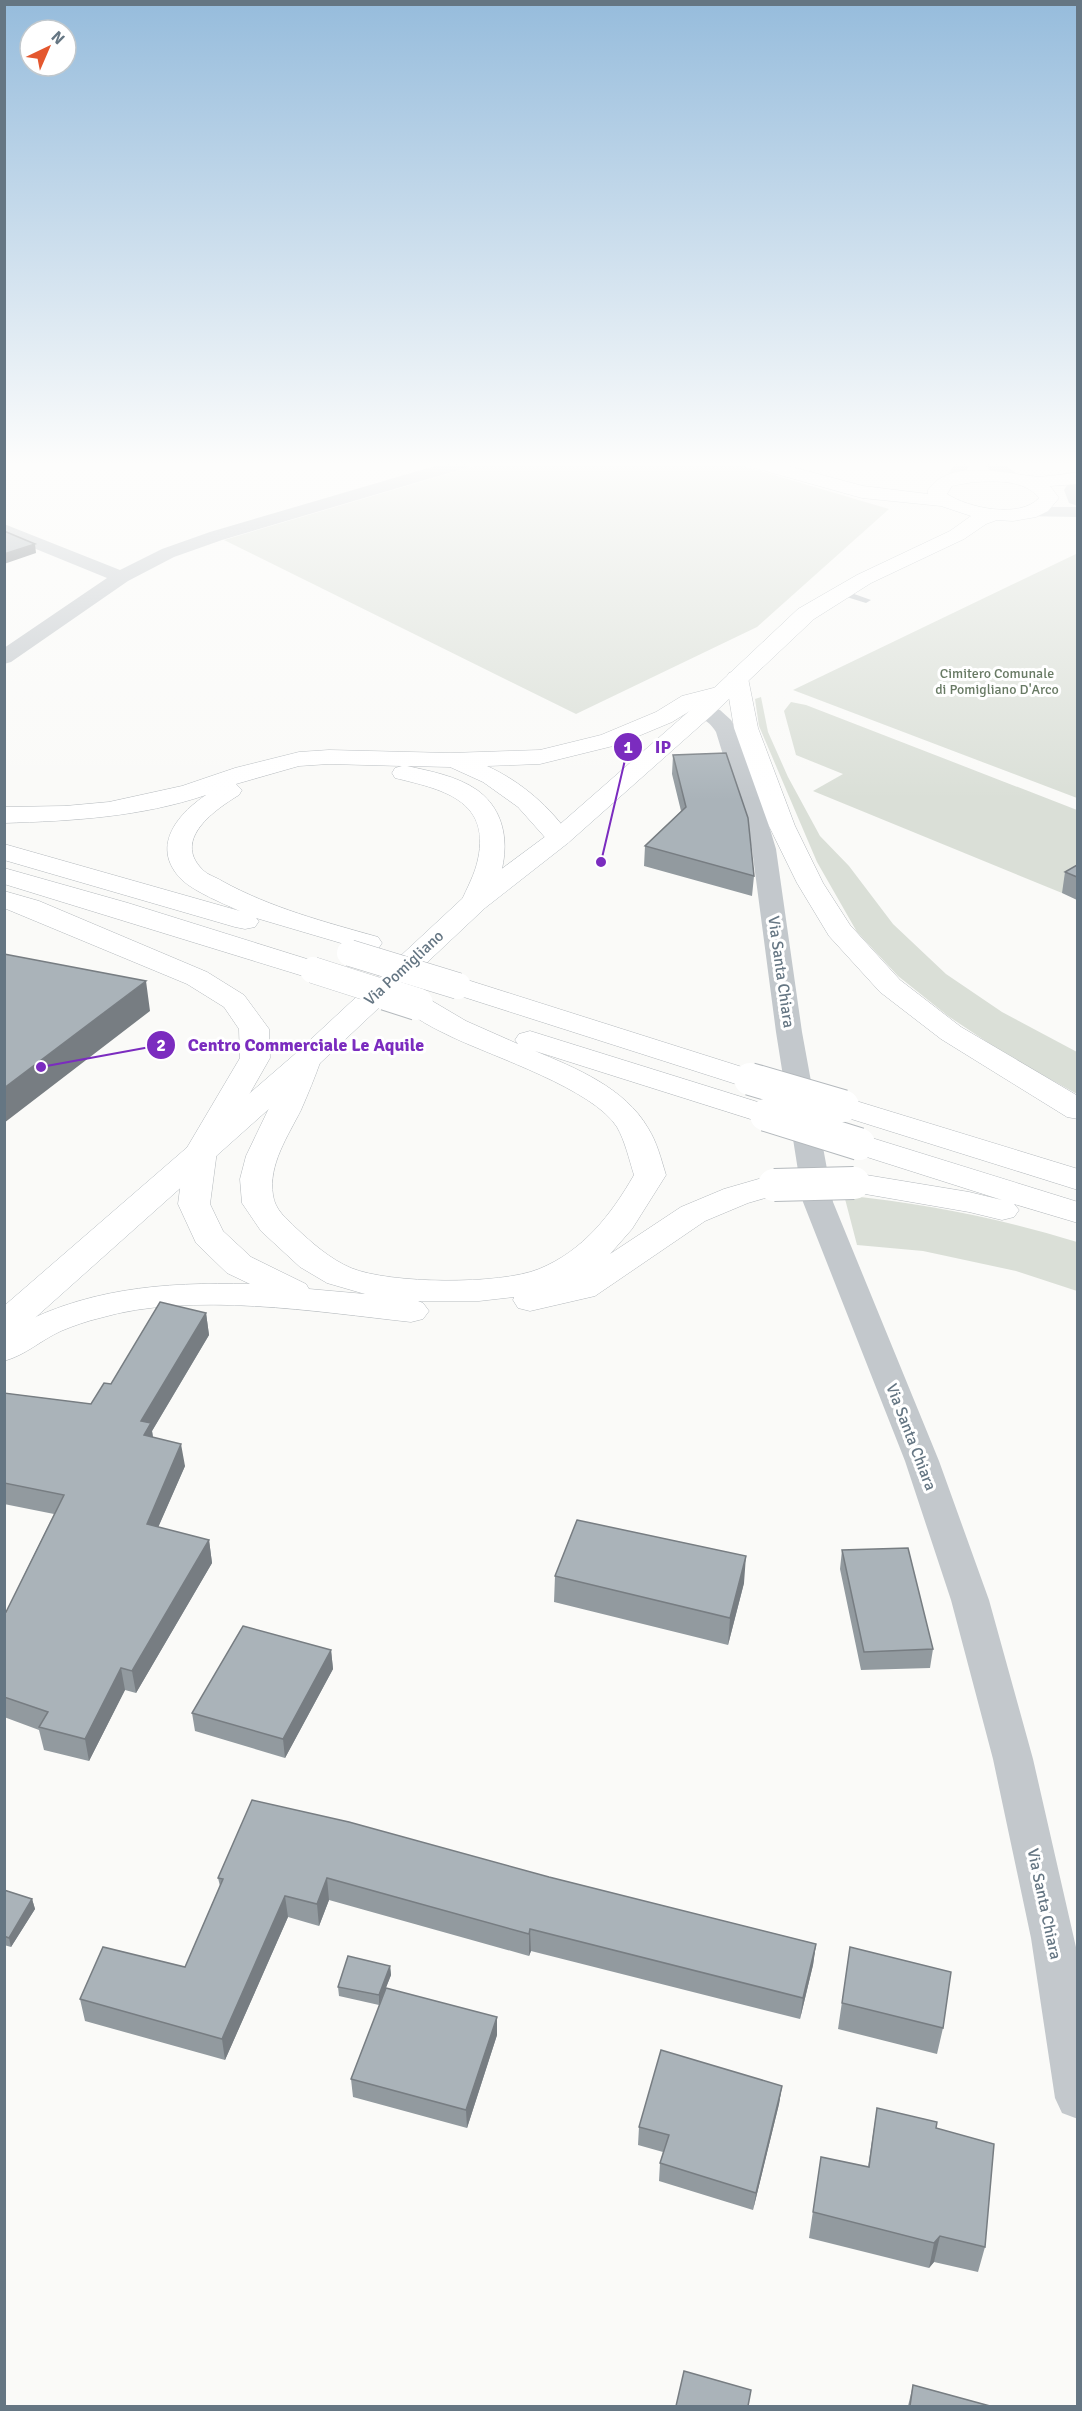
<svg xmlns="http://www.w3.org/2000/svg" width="1082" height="2411" viewBox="0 0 1082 2411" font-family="Signika,sans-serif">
<rect width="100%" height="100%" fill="#fafaf8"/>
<path fill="#dadfd7" d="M 484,463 L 733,463 L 889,509 L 757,627 L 576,714 L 224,540 Z
M 1076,554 L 1077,798 L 793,690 Z
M 761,697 L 768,732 L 788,777 L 820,836 L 849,866 L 893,924 L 946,974 L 1002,1012 L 1077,1052 L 1077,1094 L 1008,1056 L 948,1016 L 898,976 L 857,932 L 817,862 L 759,726 L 755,699 Z
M 791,702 L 806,705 L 1077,810 L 1077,883 L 1062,893 L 813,791 L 843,774 L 796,755 L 784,711 Z
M 844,1195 C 925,1204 1000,1218 1077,1242 L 1077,1291 L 1016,1271 L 923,1251 L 857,1245 Z"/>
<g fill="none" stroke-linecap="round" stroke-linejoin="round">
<g stroke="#b3babf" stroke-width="1">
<path id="secondary" d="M 748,463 L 777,463 L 863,486 L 928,494 L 928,490 C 948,460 1000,472 1030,476 C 1045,478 1063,474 1078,472 L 1078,484 L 1050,486 L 1059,498 L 1048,511 L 1036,517 L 1013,521 L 997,520 L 986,524 L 964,539 L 871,583 L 814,619 L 711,716 L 568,843 L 485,908 L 317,1066 L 17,1334 L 4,1338 L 4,1306 L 295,1054 L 465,896 L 550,833 L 695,706 L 798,609 L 857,575 L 950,531 L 971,516 L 941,506 L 862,498 L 751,467 ZM 974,482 C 996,481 1024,479 1039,498 C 1020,519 968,508 947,494 L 952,486 Z"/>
</g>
<g stroke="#b4b9bd" stroke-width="1">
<path id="highway" d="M 737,671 L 745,673 L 748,678 L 758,728 L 795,826 L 823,883 L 850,925 L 900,980 L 961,1027 L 1078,1096 L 1078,1119 L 1067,1117 L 941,1039 L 880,992 L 829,936 L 797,883 L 769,826 L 734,728 L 729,698 L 698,706 L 672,722 L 617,745 L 540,764 L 487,766 C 522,782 550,807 572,838 L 568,843 L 559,846 L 550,843 L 518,807 L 483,782 L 450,767 L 407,766 C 430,771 457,776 477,790 C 516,818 509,872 485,908 L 475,910 L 465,908 L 461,902 C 467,888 475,874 478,859 C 491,799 440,789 395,778 L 392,773 L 395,768 L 402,766 L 329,764 L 299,766 L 236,784 L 242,790 L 239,795 C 216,809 172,839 202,869 C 207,875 216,877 222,881 C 271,908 325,922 378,937 L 382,943 L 378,949 L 368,951 L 256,918 L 259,921 L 255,927 L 245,929 L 235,927 L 4,860 L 4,844 L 240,911 C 224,904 195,892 182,880 C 150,848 176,815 206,795 C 141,817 72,821 4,823 L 4,807 L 65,806 L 109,802 L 182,786 L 235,768 L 299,752 L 329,750 L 450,753 L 540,750 L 601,735 L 656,712 L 682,696 L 721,686 L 727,688 L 726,678 L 729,673 Z
M 4,868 L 128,903 L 323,964 L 327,970 L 323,976 L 313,979 L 303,976 L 4,884 Z
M 4,891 L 39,901 L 207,972 L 244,995 L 269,1029 L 270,1058 L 217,1151 L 210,1204 L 223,1231 L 251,1257 L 306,1284 L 309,1289 L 365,1294 L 327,1283 L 300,1267 L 261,1231 L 242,1203 L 240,1179 L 246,1156 L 295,1054 L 306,1051 L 317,1054 L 321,1060 C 315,1077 308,1094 301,1110 C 288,1136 268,1165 273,1195 C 275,1210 286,1218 296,1228 C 312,1243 330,1259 351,1268 C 390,1284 500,1285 539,1269 C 583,1251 611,1215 634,1175 C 629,1159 625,1141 617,1127 C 593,1089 494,1057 452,1037 C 436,1029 413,1019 402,1004 L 407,998 L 417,995 L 427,998 L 466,1021 L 518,1044 L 515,1040 L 519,1034 L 530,1031 L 777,1108 L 782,1115 L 777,1122 L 766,1124 L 535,1051 C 576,1068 625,1088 648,1128 C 657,1142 661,1159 666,1175 L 632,1229 L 610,1254 L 681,1207 L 724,1189 L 762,1178 L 774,1175 L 786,1178 L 790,1185 L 786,1192 L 748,1203 L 705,1221 L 595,1296 L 530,1311 L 518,1308 L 513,1300 L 514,1297 L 479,1301 L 418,1301 L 423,1303 L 429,1311 L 423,1319 L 411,1322 C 318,1312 191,1291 100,1318 C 87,1321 73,1326 61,1331 C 41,1340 26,1355 4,1361 L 4,1333 C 82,1288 162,1282 250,1284 L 227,1273 L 196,1243 L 178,1204 L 185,1151 L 240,1058 L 239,1029 L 224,1007 L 187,984 L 4,908 Z
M 458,977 L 761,1073 L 765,1079 L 761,1085 L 750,1088 L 739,1085 L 448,992 L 444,986 L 448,980 Z
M 843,1097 L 1078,1169 L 1078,1190 L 832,1113 L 827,1106 L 832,1099 Z
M 859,1134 L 1078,1202 L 1078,1223 L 1014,1204 L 1019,1210 L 1014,1217 L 1002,1220 L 969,1212 L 842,1190 L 838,1183 L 842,1176 L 854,1173 L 969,1192 L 1002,1200 L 848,1151 L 843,1144 L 848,1137 Z"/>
</g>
<path fill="#c3c8cc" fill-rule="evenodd" d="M 837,590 L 843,590 L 871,600 L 866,603 L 837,594 Z"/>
<path fill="#c3c8cc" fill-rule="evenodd" d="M 445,463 L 471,463 L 469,467 L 222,540 L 174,557 L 128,581 L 11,662 L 4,664 L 4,648 L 107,578 L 4,536 L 4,524 L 120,570 L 162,549 L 210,532 Z
M 954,463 L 970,463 L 962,482 L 950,482 L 948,478 Z
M 984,463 L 1002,463 L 1023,478 L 1021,482 C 1007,485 992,474 984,463 Z
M 1078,480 L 1078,506 L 1069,503 L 1064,490 L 1070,481 Z
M 1028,507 L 1078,507 L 1078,517 L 1022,516 L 1019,512 L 1022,508 Z
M 703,705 L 720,710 L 731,720 L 738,732 L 763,806 L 776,849 L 802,1032 L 833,1202 L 939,1461 L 989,1600 L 1033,1759 L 1078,1956 L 1078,2119 L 1062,2113 L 1055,2098 L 1031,1938 L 993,1759 L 951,1600 L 905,1461 L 803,1202 L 776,1032 L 752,849 L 716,732 C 708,718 699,720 692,711 L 696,707 Z"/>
<use href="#secondary" fill="#fff" fill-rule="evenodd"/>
<use href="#highway" fill="#fff" fill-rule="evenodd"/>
<g stroke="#b4b9bd" stroke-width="27" stroke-linecap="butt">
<path id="highway-bridge-far1" d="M 350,953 L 458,986
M 313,970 L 391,995"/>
</g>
<g stroke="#b4b9bd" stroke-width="34" stroke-linecap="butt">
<path id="highway-bridge" d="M 386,994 L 417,1004
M 750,1079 L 843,1106
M 766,1115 L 859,1144
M 774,1185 L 854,1183"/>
</g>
<use href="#highway-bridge-far1" stroke="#fff" stroke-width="26"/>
<use href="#highway-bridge" stroke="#fff" stroke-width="32"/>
</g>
<path fill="#929a9f" d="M 673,755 L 754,876 L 752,896 L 644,866 L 645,846 L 681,811 L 672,774 Z
M 1077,865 L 1077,900 L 1062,893 L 1065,872 Z
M 206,1313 L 209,1335 L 152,1431 L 153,1437 L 185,1466 L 158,1527 L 209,1540 L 212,1563 L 136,1693 L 125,1690 L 89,1761 L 44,1750 L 39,1730 L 4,1717 L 4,1611 L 6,1612 L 54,1514 L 4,1504 L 4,1393 L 91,1404 L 111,1384 Z
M 842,1550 L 933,1649 L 930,1668 L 861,1670 L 840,1569 Z
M 555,1576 L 744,1583 L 728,1645 L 554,1602 Z
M 331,1650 L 333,1669 L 285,1758 L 195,1731 L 192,1713 Z
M 549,1877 L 816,1944 L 813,1965 L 800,2019 L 531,1951 L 529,1956 L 329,1900 L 319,1926 L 288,1917 L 225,2060 L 85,2021 L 80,1999 L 185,1967 L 220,1886 L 218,1878 Z
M 4,1890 L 32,1899 L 35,1909 L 11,1947 L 4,1945 Z
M 850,1947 L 943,2028 L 937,2054 L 838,2029 Z
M 390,1966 L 391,1975 L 379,2005 L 339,1996 L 338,1987 Z
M 497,2035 L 467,2128 L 353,2097 L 351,2079 Z
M 782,2086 L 779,2104 L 753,2210 L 659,2181 L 660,2163 L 663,2152 L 638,2145 L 639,2127 Z
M 877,2108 L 936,2128 L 985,2247 L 978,2272 L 934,2262 L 929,2268 L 809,2238 L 821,2157 L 868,2167 Z
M 913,2385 L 990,2406 L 908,2406 Z"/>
<path fill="#777d82" d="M 35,544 L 36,553 L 4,564 L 4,554 Z
M 146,981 L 150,1011 L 4,1123 L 4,1088 Z
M 206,1313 L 209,1335 L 152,1431 L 154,1445 L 147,1457 L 141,1421 Z
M 181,1444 L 185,1466 L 150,1546 L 147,1524 Z
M 209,1540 L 212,1563 L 136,1693 L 132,1671 Z
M 746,1556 L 744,1583 L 728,1645 L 730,1618 Z
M 331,1650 L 333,1669 L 285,1758 L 283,1739 Z
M 121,1668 L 125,1690 L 89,1761 L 85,1739 Z
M 327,1878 L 329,1900 L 319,1926 L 317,1904 Z
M 285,1896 L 288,1917 L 225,2060 L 222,2039 Z
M 32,1899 L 35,1909 L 11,1947 L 9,1938 Z
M 530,1929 L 531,1951 L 529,1956 L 529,1934 Z
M 816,1944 L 813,1965 L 800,2019 L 803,1998 Z
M 390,1966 L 391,1975 L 379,2005 L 379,1995 Z
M 497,2017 L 497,2035 L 467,2128 L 466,2110 Z
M 782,2086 L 779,2104 L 753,2210 L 756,2193 Z
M 940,2236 L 934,2262 L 929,2268 L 934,2243 Z"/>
<path fill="#aab3b9" stroke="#777d82" stroke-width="1.5" d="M 4,531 L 35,544 L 4,554 Z
M 726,753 L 748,818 L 754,876 L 645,846 L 686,807 L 673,755 Z
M 1077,865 L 1077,877 L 1065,872 Z
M 4,954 L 146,981 L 4,1088 Z
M 160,1302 L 206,1313 L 141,1421 L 151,1423 L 144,1435 L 181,1444 L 147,1524 L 209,1540 L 132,1671 L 121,1668 L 85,1739 L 39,1727 L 48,1712 L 4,1697 L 4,1611 L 6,1612 L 64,1495 L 4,1483 L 4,1393 L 91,1404 L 104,1383 L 111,1384 Z
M 577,1520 L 746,1556 L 730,1618 L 555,1576 Z
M 908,1548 L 933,1649 L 864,1652 L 842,1550 Z
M 243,1626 L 331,1650 L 283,1739 L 192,1713 Z
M 252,1800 L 349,1822 L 549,1877 L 816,1944 L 803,1998 L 530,1929 L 529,1934 L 327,1878 L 317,1904 L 285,1896 L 222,2039 L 80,1999 L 103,1947 L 185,1967 L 223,1879 L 218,1878 Z
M 4,1890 L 32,1899 L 9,1938 L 4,1936 Z
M 850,1947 L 951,1972 L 943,2028 L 842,2003 Z
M 348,1956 L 390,1966 L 379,1995 L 338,1987 Z
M 386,1988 L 497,2017 L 466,2110 L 351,2079 Z
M 661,2050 L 782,2086 L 756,2193 L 660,2163 L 669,2135 L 639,2127 Z
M 877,2108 L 937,2122 L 936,2128 L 994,2144 L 985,2247 L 940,2236 L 934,2243 L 813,2212 L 821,2157 L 869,2167 Z
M 684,2371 L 751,2390 L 748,2406 L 676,2406 Z
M 913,2385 L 990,2406 L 910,2406 Z"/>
<linearGradient id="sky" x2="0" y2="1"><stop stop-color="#96bcdc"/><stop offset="0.58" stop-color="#fdfdfc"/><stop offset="1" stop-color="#fdfdfc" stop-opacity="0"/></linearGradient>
<rect width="1082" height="800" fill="url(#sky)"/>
<g text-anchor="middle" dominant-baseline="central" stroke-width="6" stroke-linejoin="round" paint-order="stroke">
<g font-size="14" fill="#687a64" stroke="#fff">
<text x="997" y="673">Cimitero Comunale<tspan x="997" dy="16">di Pomigliano D'Arco</tspan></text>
</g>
<g font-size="16" fill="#657683" stroke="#fff">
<text transform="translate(404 968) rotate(-43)">Via Pomigliano</text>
<text transform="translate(781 972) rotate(82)">Via Santa Chiara</text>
<text transform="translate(911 1437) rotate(69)">Via Santa Chiara</text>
<text transform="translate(1044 1904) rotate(78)">Via Santa Chiara</text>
</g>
</g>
<path fill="none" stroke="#7b2cbf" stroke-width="2" d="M601 862L628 747M41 1067L161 1045"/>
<g fill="#7b2cbf" stroke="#fff" stroke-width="2">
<circle cx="601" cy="862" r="6"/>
<circle cx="41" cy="1067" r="6"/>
<circle cx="628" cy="747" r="15"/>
<circle cx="161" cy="1045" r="15"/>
</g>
<g font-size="18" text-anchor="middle" font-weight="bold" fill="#fff">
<text x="628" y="753">1</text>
<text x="161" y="1051">2</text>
</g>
<g font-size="18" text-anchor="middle" font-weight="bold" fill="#7b2cbf" stroke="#fff" stroke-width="6" stroke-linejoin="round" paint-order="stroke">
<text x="663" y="753">IP</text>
<text x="306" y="1051">Centro Commerciale Le Aquile</text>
</g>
<rect width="1082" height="2411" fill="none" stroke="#657683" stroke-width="12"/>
<g transform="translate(48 48) rotate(44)"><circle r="28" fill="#ffffff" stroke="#c1c8cd" stroke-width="1.5"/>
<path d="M0-4.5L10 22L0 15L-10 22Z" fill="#e4572e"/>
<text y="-9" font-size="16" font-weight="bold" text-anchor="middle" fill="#657683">N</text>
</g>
</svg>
